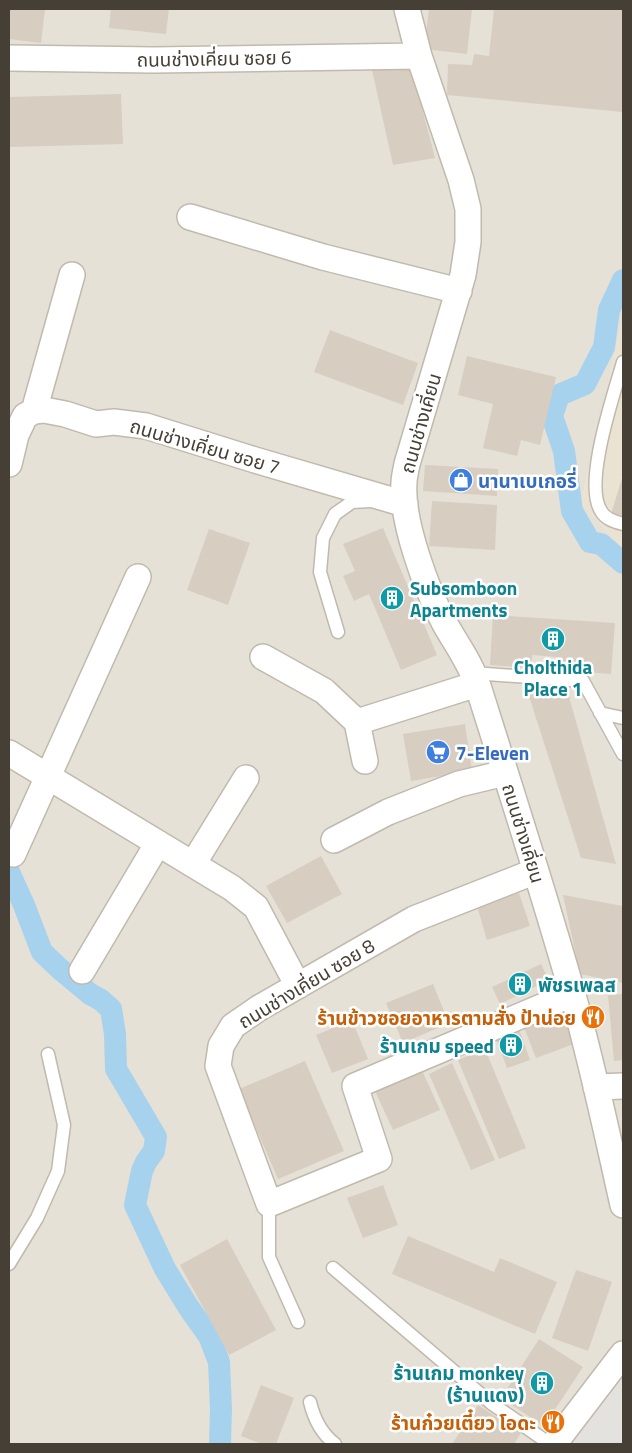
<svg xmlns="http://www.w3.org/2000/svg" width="632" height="1453" viewBox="0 0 632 1453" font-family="'Titillium Web','Noto Sans Thai',sans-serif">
<rect width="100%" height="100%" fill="#f3efe7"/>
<path fill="#e6e1d6" d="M 9,9 L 623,9 L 623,320 L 581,503 L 623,548 L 623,1444 L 9,1444 Z"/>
<path fill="#ebe3d2" d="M 623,320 L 623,548 L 581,503 Z"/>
<path fill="#e4e2df" d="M 590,713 L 623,720 L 623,773 Z
M 623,1372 L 623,1444 L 572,1444 L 595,1408 Z"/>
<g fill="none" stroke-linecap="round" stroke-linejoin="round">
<path stroke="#a6d2ed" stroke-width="22" d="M 623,280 L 609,310 L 604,347 L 585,384 L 559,395 L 552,416 L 564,451 L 572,511 L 590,542 L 601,544 L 623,563
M 9,872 L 24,905 L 42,952 L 60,969 L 90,994 L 101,1000 L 111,1009 L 115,1034 L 116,1069 L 156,1137 L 154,1151 L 146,1162 L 142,1171 L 135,1205 L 165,1269 L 189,1308 L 209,1336 L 219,1362 L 221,1409 L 220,1444"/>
</g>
<path fill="#d7cdc0" d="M 9,9 L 45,9 L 41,43 L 9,39 Z
M 111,9 L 169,9 L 166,34 L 109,28 Z
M 429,9 L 472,9 L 467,54 L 424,49 Z
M 494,9 L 623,9 L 623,112 L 447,95 L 448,64 L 472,65 L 474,54 L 489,56 Z
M 372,70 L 412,70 L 435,158 L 393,165 Z
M 121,94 L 123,144 L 9,147 L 9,97 Z
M 330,330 L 418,363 L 403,405 L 314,372 Z
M 467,356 L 556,377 L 540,445 L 521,440 L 517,456 L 483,448 L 493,404 L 458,395 Z
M 425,465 L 498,469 L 497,496 L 423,491 Z
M 623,475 L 623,517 L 611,514 Z
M 432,501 L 497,505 L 495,550 L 429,546 Z
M 383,528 L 437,655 L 401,670 L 369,594 L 354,601 L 343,576 L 355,571 L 343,544 Z
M 209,529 L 250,543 L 228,605 L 187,590 Z
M 493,615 L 615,623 L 611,674 L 557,670 L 557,657 L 532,655 L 531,668 L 490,665 Z
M 527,690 L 568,693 L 616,864 L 581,858 Z
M 465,724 L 472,771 L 411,781 L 403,734 Z
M 321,856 L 342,894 L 287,923 L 266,886 Z
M 519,893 L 530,926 L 487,940 L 477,906 Z
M 563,895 L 623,906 L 623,983 L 580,974 Z
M 541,964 L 549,980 L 500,1004 L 492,987 Z
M 433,984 L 449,1023 L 403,1043 L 386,1003 Z
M 623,994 L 623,1060 L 614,1061 L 608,995 Z
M 561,1008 L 574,1044 L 536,1058 L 522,1022 Z
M 352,1020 L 368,1059 L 332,1073 L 316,1035 Z
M 516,1021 L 530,1060 L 507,1068 L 493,1030 Z
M 485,1049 L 526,1148 L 499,1159 L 458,1060 Z
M 305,1061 L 344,1151 L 278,1179 L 239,1089 Z
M 452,1063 L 495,1160 L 471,1170 L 429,1074 Z
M 421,1068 L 440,1110 L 393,1130 L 374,1089 Z
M 383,1185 L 398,1225 L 363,1238 L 347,1198 Z
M 408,1236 L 494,1272 L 500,1258 L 557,1282 L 535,1334 L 392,1274 Z
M 227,1239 L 276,1330 L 229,1355 L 180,1265 Z
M 576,1270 L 612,1282 L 588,1351 L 552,1338 Z
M 539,1339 L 583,1367 L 544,1426 L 501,1398 Z
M 261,1385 L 294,1398 L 276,1444 L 262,1444 L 241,1436 Z
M 478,1405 L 521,1433 L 514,1444 L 452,1444 Z"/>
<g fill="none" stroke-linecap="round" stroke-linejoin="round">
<g stroke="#c1b9ad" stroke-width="15">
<path id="lane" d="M 623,362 C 614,394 583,483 601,511 C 605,519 615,522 623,524
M 338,632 L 320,572 L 323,538 L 335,514 L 352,502 L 371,501
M 473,673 L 583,681 L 623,754
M 600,713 L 623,718
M 269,1204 L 269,1257 L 298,1322
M 9,1264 L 37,1218 L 58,1171 L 64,1125 L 48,1054
M 333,1268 L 491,1403 L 550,1444
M 310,1402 C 314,1419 322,1434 335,1444"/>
</g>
<g stroke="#c1b9ad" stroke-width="28">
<path id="street" d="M 407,9 L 419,56 L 461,180 L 468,209 L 468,242 L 463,275 L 407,464 C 406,470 404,477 404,483 C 401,521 427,591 445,624 C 457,645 471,664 478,686 C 510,788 543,890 572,992 C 592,1062 607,1134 623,1205
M 9,58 L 154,60 L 419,56
M 190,217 L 323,257 L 459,291
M 34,411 L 72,275
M 9,464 L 16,435 L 25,416 L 34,411 L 44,410 L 65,414 L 96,424 L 114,422 L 146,426 L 255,460 L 405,504
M 263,657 L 324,691 L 357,722 L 365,761
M 357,722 L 477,684
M 9,753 L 232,888 L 256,907 L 298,986
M 334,840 L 388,812 L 459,784 L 505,773
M 13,854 L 138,577
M 193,864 L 246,778
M 536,871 L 414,919 L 259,1008 L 233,1026 L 221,1046 L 218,1066 L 269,1204 L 379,1159 L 355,1086 L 572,994
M 82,971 L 158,843
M 596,1087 L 623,1086
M 554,1444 L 619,1359 L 623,1354"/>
</g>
<use href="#lane" stroke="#fff" stroke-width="12"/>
<use href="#street" stroke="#fff" stroke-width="25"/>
</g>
<defs>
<g id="shop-disc" transform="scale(1.25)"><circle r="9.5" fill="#3f7fe0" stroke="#fff"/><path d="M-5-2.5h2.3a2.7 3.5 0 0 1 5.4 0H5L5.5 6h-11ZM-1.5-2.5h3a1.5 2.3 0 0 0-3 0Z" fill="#fff"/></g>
<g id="building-disc" transform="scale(1.25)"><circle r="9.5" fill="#0f9aa8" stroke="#fff"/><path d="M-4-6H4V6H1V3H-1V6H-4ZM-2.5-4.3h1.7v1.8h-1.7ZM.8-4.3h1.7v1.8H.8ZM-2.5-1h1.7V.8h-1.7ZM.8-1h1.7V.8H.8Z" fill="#fff"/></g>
<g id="supermarket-disc" transform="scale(1.25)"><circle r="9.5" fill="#3f7fe0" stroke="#fff"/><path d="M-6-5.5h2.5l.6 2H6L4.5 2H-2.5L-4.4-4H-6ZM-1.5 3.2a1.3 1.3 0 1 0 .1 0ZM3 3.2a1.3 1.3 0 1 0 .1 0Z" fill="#fff"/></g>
<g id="restaurant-disc" transform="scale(1.25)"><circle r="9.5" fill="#e8710a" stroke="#fff"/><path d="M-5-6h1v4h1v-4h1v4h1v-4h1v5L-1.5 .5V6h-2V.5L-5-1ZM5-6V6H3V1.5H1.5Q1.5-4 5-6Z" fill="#fff"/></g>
</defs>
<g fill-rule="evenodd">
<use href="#shop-disc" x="461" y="480"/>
<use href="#building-disc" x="392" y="598"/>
<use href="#building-disc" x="553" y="639"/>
<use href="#supermarket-disc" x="438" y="752"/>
<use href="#building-disc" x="520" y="984"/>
<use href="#restaurant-disc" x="593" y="1017"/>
<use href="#building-disc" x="511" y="1045"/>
<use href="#building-disc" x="542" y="1383"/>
<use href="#restaurant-disc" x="553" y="1422"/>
</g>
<g text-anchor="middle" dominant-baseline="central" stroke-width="5" stroke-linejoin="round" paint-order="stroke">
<g font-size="19" fill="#463f36" stroke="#fff">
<text transform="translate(214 58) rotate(-1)">ถนนช่างเคี่ยน ซอย 6</text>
<text transform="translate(420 423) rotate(-74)">ถนนช่างเคี่ยน</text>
<text transform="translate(205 446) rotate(16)">ถนนช่างเคี่ยน ซอย 7</text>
<text transform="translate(524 833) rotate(73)">ถนนช่างเคี่ยน</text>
<text transform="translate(306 983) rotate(-31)">ถนนช่างเคี่ยน ซอย 8</text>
</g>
<g font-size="19" font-weight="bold" fill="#366cbe" stroke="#fff" text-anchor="start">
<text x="478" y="480">นานาเบเกอรี่</text>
<text x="456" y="752">7-Eleven</text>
</g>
<g font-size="19" font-weight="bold" fill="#0d838f" stroke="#fff" text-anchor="start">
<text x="410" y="587">Subsomboon<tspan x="410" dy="22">Apartments</tspan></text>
<text x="553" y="666" text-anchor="middle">Cholthida<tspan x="553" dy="22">Place 1</tspan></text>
<text x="538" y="984">พัชรเพลส</text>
<text x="494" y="1045" text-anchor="end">ร้านเกม speed</text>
<text x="524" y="1372" text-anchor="end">ร้านเกม monkey<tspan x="524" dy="22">(ร้านแดง)</tspan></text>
</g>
<g font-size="19" font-weight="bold" fill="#c56008" stroke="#fff" text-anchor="end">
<text x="576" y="1017">ร้านข้าวซอยอาหารตามสั่ง ป้าน่อย</text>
<text x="536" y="1422">ร้านก๋วยเตี๋ยว โอดะ</text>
</g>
</g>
<rect width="632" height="1453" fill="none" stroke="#463f36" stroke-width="20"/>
</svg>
